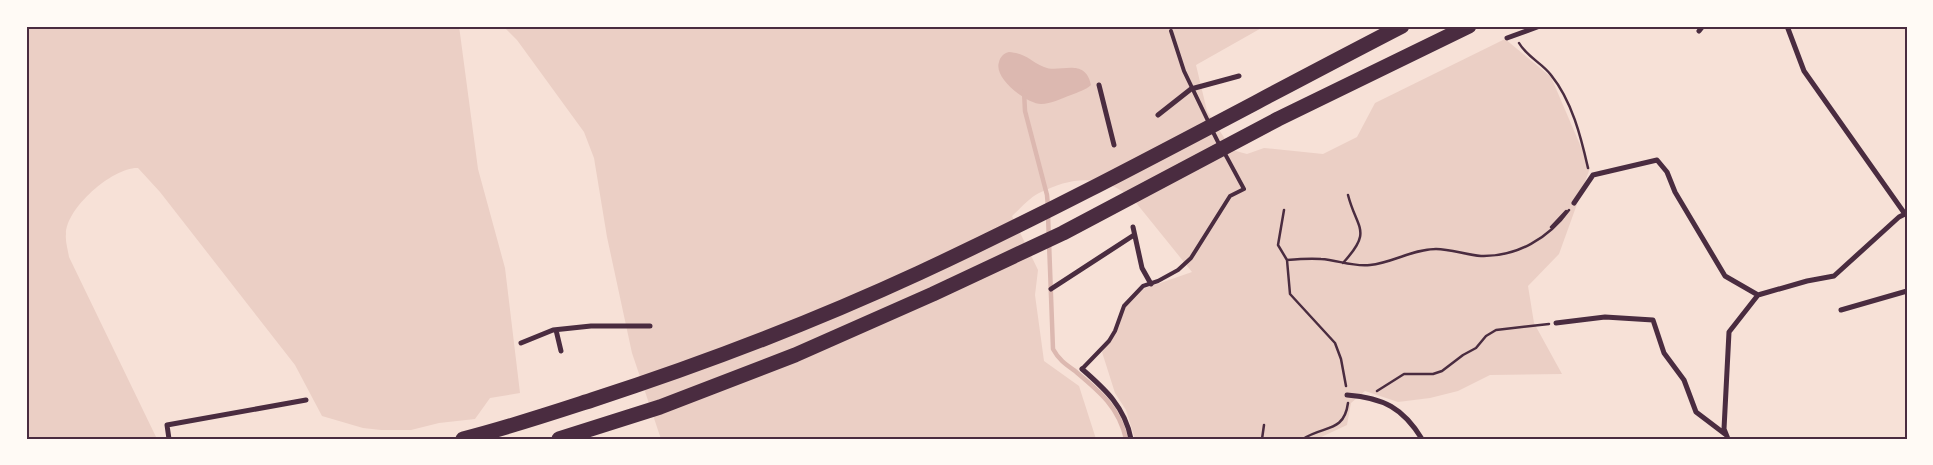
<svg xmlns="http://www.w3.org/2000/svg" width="1933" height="465" viewBox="0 0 1933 465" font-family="'Noto Sans',sans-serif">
<rect width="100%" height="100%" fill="#f7e1d7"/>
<path fill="#ebcfc5" d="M 26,26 L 459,26 L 478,169 L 505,268 L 520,393 L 490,398 L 475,419 L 439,423 L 411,430 L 381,430 L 363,428 L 322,416 L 295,365 L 160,192 L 138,168 C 113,167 66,208 66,234 C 65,241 68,250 69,257 L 157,439 L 26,439 Z
M 503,26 L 1265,26 L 1196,65 L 1207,111 L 1232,150 L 1247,154 L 1264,148 L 1323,154 L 1357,137 L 1375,103 L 1505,39 L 1551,77 L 1590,168 L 1559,254 L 1528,286 L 1534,323 L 1562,374 L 1490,375 L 1458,391 L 1430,398 L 1398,402 L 1365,391 L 1351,403 L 1347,425 L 1317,439 L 1135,439 L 1126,410 L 1115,393 L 1102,352 L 1119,327 L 1124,308 L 1143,289 L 1192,272 L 1133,199 C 1103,174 1073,176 1039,193 C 1029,198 1020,209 1012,216 L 1038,270 L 1035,295 L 1044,361 L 1079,386 L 1096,439 L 661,439 L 632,353 L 607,237 L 594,158 L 584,132 L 517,40 Z"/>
<path fill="#dcb8b0" d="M 1009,52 C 1028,54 1029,61 1044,67 C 1059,74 1085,56 1091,85 C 1086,90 1078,92 1071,95 C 1062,98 1051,104 1041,104 C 1028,104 993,79 999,62 C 1000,57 1004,53 1009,52 Z"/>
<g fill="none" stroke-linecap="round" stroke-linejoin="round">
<path stroke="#dcb8b0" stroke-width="4.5" d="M 1024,91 L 1025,111 L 1047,195 L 1048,207
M 1048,215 L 1053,349 C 1059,360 1065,364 1075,371 C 1099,391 1119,407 1126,439"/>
<path stroke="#4a2c40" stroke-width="2.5" d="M 1519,43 C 1527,57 1542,63 1551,75 C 1572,101 1581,137 1588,168
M 1284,210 L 1278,245 L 1287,260 L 1290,294 L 1335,343 L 1341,359 L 1346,386
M 1551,227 L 1566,211
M 1287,260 C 1298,259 1310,258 1321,259 C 1338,260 1352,267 1370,265 C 1392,263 1413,249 1436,249 C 1451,249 1466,255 1481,256 C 1517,257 1549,238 1569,210
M 1343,263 C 1373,230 1357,230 1348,195
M 1377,391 L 1404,374 L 1433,374 L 1442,371 L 1463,355 L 1476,348 L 1486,336 L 1496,330 L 1549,324
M 1262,439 L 1264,425
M 1303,439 C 1324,425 1344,433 1348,403"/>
<path stroke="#4a2c40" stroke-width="4" d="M 1171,31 L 1184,71 L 1209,123
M 1212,130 L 1220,146
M 1082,369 L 1109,341 L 1115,331 L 1124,306 L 1143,286 L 1158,281 L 1178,270 L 1191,258 L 1230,196 L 1244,189 L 1224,152"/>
<path stroke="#4a2c40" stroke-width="5" d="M 1787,26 L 1804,71 L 1905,214
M 1699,31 L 1703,26
M 1507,38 L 1540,26
M 1099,85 L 1114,145
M 1158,115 L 1191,89 L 1239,76
M 1574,203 L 1593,175 L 1657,160 L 1667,172 L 1675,192 L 1725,276 L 1758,295
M 1133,227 L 1142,268 L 1151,284
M 1051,289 L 1134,235
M 1841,310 L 1907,291
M 1556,323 L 1605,317 L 1653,320 L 1664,353 L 1684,380 L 1696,412 L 1725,434
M 556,330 L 561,351
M 521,343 L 553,330 L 591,326 L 650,326
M 1082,369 C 1105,389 1125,407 1131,439
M 1347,395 C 1384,398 1403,408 1422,439
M 169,439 L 167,425 L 306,400
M 1728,439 L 1724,429 L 1729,332 L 1758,295 L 1807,281 L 1834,276 L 1899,217 L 1907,213"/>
<path stroke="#4a2c40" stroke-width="15" d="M 463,439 C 507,428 549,414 592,400 C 703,364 813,322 919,273 C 1083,197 1241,109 1402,26
M 559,439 L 660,407 L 795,355 L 933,294 L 1063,233 L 1278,119 L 1469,26"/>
</g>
<rect width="1933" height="465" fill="none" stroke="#fffaf5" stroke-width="55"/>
<rect x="28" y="28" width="1878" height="410" fill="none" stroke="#4a2c40" stroke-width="2"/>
</svg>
